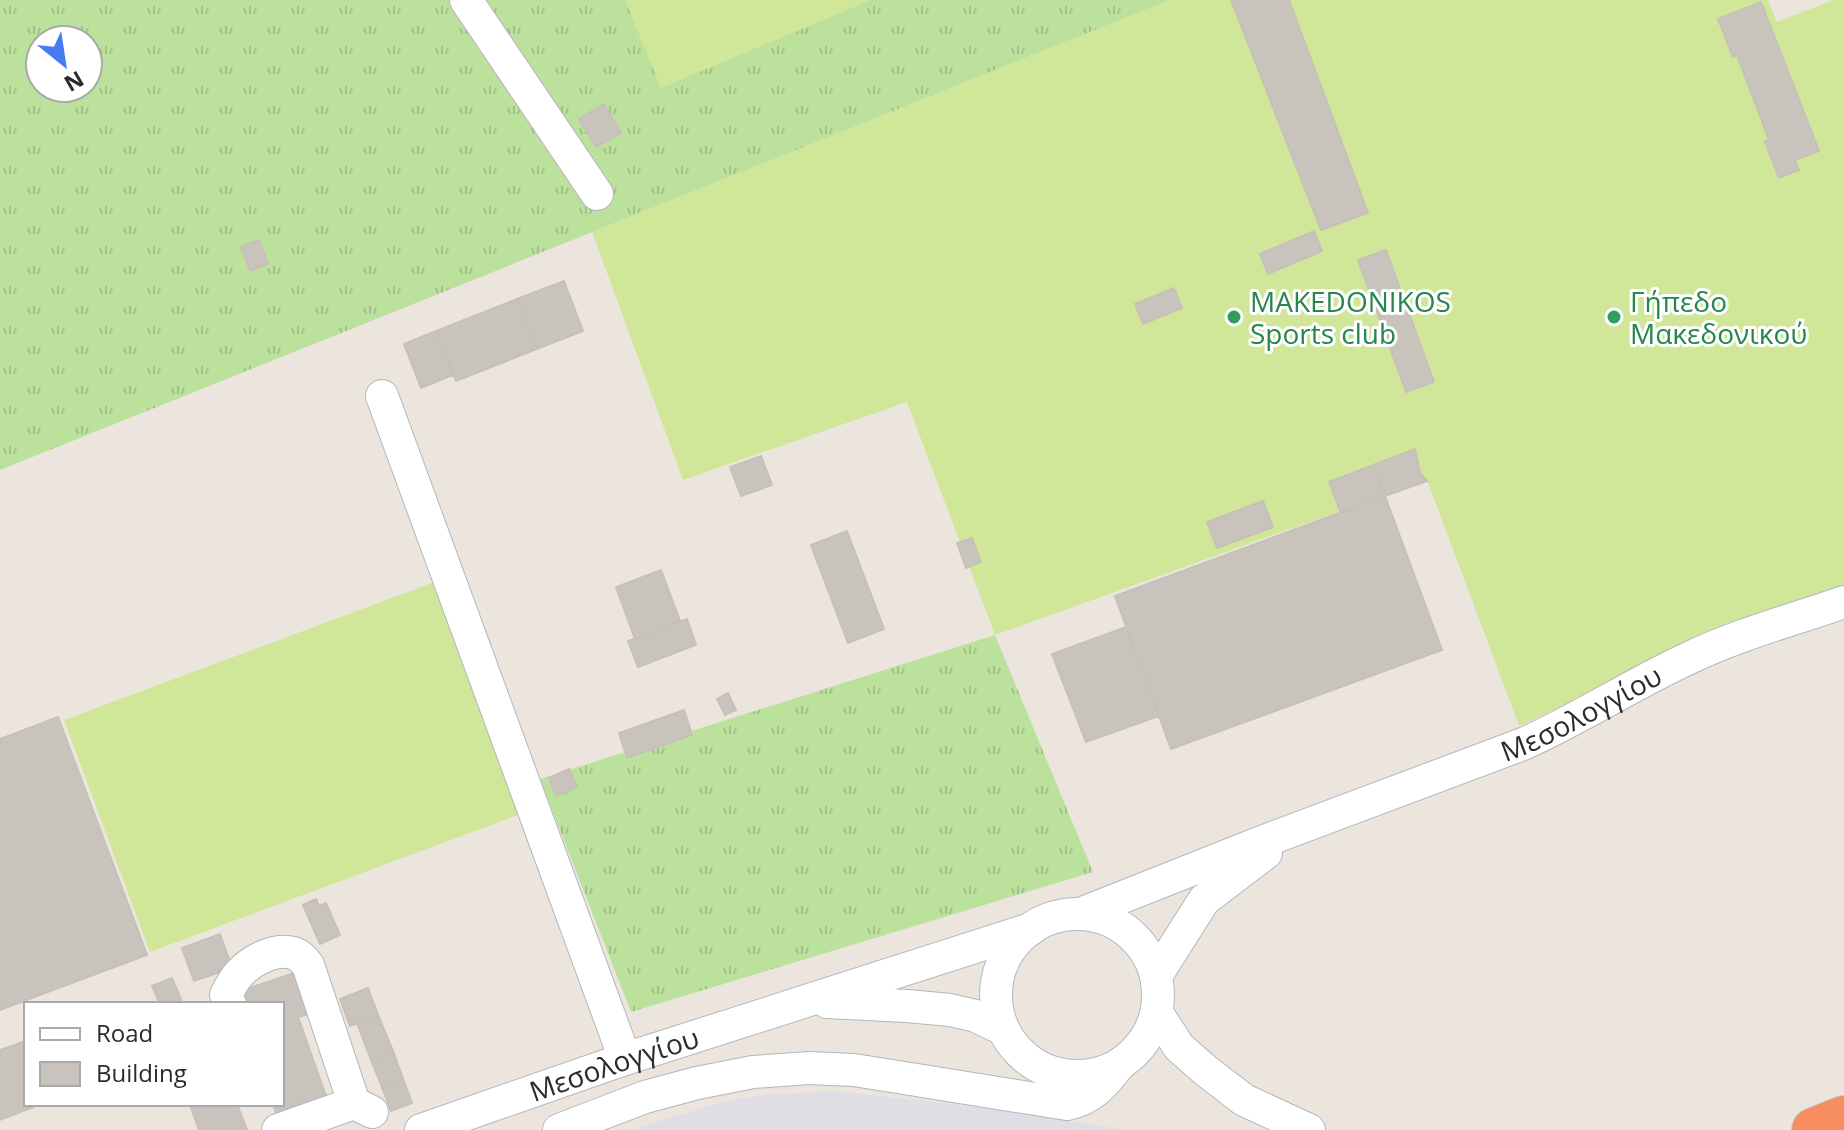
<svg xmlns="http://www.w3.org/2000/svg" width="1844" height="1130" viewBox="0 0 1844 1130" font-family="'Open Sans',sans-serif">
<defs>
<pattern id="grass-tufts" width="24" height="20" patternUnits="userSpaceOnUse" patternTransform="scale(2)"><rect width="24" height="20" fill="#bce19d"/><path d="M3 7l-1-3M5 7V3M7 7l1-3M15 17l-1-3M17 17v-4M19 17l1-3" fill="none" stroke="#a2c187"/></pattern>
</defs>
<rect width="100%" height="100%" fill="#ece5de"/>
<path fill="#e0dee5" d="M 835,1091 L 962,1105 L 1128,1130 L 633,1130 L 674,1116 L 731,1100 L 761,1095 Z"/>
<path fill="url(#grass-tufts)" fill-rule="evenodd" d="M 0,0 L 1170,0 L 0,470 ZM 40,40 L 88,40 L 88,88 L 40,88 Z
M 995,635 L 1093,872 L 631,1012 L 540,779 Z"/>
<path fill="#d0e79a" d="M 625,0 L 871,0 L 661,88 Z
M 1170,0 L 1768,0 L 1777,22 L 1833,0 L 1844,0 L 1844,590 L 1705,640 L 1519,726 L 1427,480 L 995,635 L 907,402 L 683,480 L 592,232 Z
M 440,580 L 526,812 L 150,952 L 64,720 Z"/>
<path fill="#c8c3bd" stroke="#c8c0b8" stroke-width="2" d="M 1231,0 L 1289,0 L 1368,213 L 1321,230 Z
M 1761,2 L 1819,151 L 1795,160 L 1799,170 L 1779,178 L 1765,142 L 1769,140 L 1737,55 L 1733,57 L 1718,19 Z
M 604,104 L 621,133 L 596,147 L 579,119 Z
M 1314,231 L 1322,251 L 1268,274 L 1260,254 Z
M 259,240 L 268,264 L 250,271 L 241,247 Z
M 1386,250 L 1434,382 L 1406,392 L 1358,260 Z
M 564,281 L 583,331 L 537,349 L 517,299 Z
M 1174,288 L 1182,308 L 1143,324 L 1135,304 Z
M 517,299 L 537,349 L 456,381 L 436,331 Z
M 436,331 L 453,375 L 421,388 L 404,344 Z
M 1415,449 L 1420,473 L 1427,481 L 1385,496 L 1373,465 Z
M 761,456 L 772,485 L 741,496 L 730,467 Z
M 1373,465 L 1385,496 L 1341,513 L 1329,482 Z
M 1385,496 L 1442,650 L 1171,749 L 1115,596 Z
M 1263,501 L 1273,527 L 1217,548 L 1207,522 Z
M 847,531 L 884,629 L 848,643 L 811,545 Z
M 972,538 L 981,562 L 966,568 L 957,543 Z
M 661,570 L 680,621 L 635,639 L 616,587 Z
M 687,619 L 696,645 L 638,667 L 628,641 Z
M 1126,627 L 1159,716 L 1086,742 L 1052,654 Z
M 728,693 L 736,710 L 725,715 L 717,699 Z
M 684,710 L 692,735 L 627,758 L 619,733 Z
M 58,717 L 147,955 L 0,1010 L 0,739 Z
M 569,769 L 577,787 L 556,796 L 549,778 Z
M 316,899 L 319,906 L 326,903 L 340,935 L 320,944 L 303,905 Z
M 220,934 L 232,968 L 194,981 L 182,948 Z
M 294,973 L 308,1014 L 298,1017 L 327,1099 L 277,1116 L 273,1104 L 282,1104 L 282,1004 L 232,1004 L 229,995 Z
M 172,978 L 183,1004 L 160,1004 L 152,986 Z
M 368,988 L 378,1015 L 350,1026 L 340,999 Z
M 378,1015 L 393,1051 L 371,1060 L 357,1023 Z
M 26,1041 L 26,1104 L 41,1104 L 0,1120 L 0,1050 Z
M 393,1051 L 403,1079 L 382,1087 L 371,1060 Z
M 403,1079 L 412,1103 L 391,1111 L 382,1087 Z
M 194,1104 L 237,1104 L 247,1130 L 199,1130 L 190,1105 Z"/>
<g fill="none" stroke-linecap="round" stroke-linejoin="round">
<g stroke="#b2b6be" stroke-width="34">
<g id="minor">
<path d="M 466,0 L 597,194"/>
<path d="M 382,396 L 625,1059"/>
<path id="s1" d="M 1080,914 L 1259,843 L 1523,744 C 1579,719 1631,685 1687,659 C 1736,635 1792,620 1844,602"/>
<circle cx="1077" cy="995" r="81"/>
<path d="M 1156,976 L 1204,900 L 1266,853"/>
<path d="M 827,1002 L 907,1006 L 950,1010 L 976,1016 L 1003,1029"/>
<path d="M 230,1004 L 226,995 C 230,987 234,979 240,973 C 252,960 275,948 293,953 C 300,955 304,960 308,965 L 354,1103 L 372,1112"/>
<path d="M 1157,1013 L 1179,1047 L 1205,1070 L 1244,1100 L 1309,1130"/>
<path d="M 278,1130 L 354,1103"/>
<path id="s2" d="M 421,1130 L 625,1059 L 1031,929"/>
<path d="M 559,1130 L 645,1097 L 697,1083 L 753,1072 L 809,1068 L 854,1070 L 1067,1104 C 1091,1099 1104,1085 1118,1066"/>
</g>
</g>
<g stroke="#c4c4c4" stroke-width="46">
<path id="highway" d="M 1814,1130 L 1844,1118"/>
</g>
<use href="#minor" stroke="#fff" stroke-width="32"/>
<use href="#highway" stroke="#f78e5f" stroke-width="44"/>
</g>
<g fill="#2e9e5b" stroke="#fff" stroke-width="3">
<circle cx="1234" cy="317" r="8"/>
<circle cx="1614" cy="317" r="8"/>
</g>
<g text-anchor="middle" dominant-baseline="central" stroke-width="6" stroke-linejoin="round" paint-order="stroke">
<g font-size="28" fill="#27864d" stroke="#fff" text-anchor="start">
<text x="1250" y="301">MAKEDONIKOS<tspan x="1250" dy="32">Sports club</tspan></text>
<text x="1630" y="301">Γήπεδο<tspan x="1630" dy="32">Μακεδονικού</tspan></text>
</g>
<g font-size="28" fill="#2b2b2b" stroke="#fff">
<text stroke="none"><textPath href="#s1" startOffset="540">Μεσολογγίου</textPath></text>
<text stroke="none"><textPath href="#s2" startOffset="204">Μεσολογγίου</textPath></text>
</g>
</g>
<rect x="24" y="1002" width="260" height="104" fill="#ffffff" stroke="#aaaaaa" stroke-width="2"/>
<rect x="40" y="1028" width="40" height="12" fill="#ffffff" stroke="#aaaaaa" stroke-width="2"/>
<text x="96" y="1042" font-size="24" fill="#2b2b2b">Road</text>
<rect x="40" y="1062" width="40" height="24" fill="#c8c3bd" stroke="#aaaaaa" stroke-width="2"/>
<text x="96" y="1082" font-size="24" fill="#2b2b2b">Building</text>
<g transform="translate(64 64) rotate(150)"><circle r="38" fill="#ffffff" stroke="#aaaaaa" stroke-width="2"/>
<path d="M0-6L14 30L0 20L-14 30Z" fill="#467bf2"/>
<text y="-12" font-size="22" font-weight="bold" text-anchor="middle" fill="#2b2b2b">N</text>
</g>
</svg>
